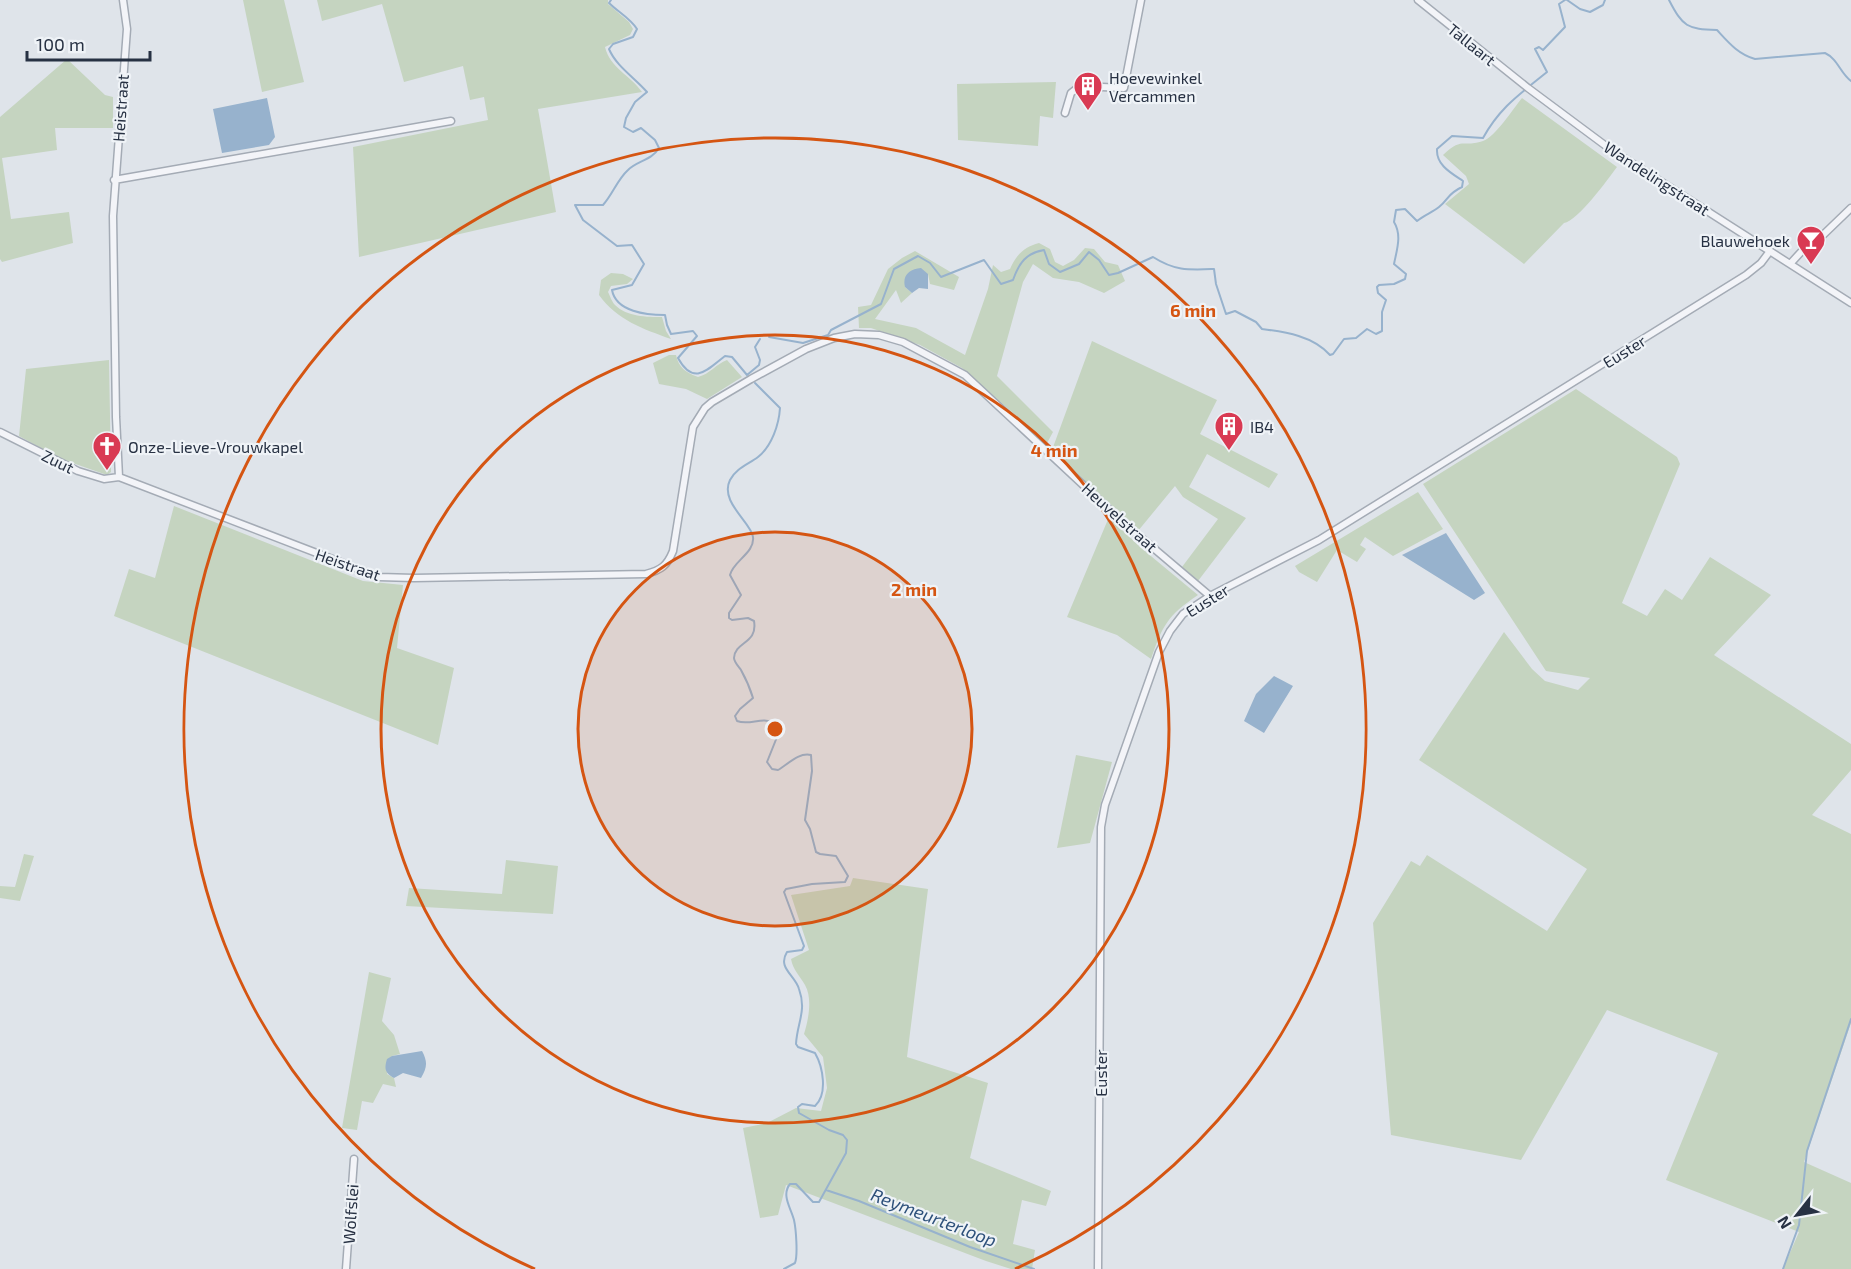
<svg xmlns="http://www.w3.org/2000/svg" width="1851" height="1269" viewBox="0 0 1851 1269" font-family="'Exo 2',sans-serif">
<rect width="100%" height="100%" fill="#dfe4ea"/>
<path fill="#c5d4c0" d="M 243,0 L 284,0 L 304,82 L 262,92 Z
M 317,0 L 608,0 L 608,4 L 629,22 L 633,29 L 630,35 L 605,47 C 610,68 630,75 642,92 L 538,109 L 556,212 L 359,257 L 353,147 L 488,120 L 484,97 L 470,100 L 463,66 L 404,82 L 382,4 L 322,21 Z
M 67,59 L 105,95 L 113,97 L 113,128 L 55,128 L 57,150 L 2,158 L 11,219 L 69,212 L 73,243 L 2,262 L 0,259 L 0,117 Z
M 1056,82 L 1053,118 L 1040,116 L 1038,146 L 958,140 L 957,84 Z
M 1522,98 L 1617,167 C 1608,179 1578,221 1564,223 L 1524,264 L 1445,204 L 1469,184 L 1466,176 L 1443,155 C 1463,136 1462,148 1483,141 C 1495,137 1513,109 1522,98 Z
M 1039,243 L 1050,249 L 1055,262 L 1063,266 L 1074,260 L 1085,248 L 1094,249 L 1105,262 L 1118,265 L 1125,281 L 1104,293 L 1079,282 L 1053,278 L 1033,264 L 1023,282 L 997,376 L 1053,432 L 1047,443 L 962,368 L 920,345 L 871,328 L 859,328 L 858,307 L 871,305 L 888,269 L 902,258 L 915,251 L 959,277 L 954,290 L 930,284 L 928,274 L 905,287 L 912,293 L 901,303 L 896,290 L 875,319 L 916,328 L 965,355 L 988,289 L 993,265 L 1001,272 L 1010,269 C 1016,255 1024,247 1039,243 Z
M 611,273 L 623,274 L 633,279 L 627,284 L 611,286 L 608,292 C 610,296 612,302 615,305 C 627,317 647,317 662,317 L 666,331 L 671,339 C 643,329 617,320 599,295 L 601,280 Z
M 1092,341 L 1217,400 L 1200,434 L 1278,474 L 1269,488 L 1207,454 L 1189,487 L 1246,518 L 1198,581 L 1182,567 L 1218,519 L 1183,497 L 1175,486 L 1138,531 L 1052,450 Z
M 669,355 L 676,355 C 679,368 685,372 698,377 C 710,374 716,364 727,360 L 742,377 L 707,399 L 686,389 L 659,384 L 653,363 Z
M 109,360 L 111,472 L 107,475 L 61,459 L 19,436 L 26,369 Z
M 1576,389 L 1677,457 L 1680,464 L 1622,603 L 1647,616 L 1665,589 L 1682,600 L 1710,557 L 1771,595 L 1714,655 L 1851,744 L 1851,770 L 1812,815 L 1851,834 L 1851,1023 L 1804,1162 L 1851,1183 L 1851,1269 L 1783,1269 L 1799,1232 L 1666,1180 L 1718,1053 L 1607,1010 L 1521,1160 L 1391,1135 L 1373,923 L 1411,861 L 1420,866 L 1427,855 L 1547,931 L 1587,869 L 1419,760 L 1504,632 L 1532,669 L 1545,681 L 1578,690 L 1590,678 L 1546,671 L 1423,484 Z
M 1418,492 L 1443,529 L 1393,556 L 1365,537 L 1360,545 L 1366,549 L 1357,562 L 1337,550 L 1317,582 L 1299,572 L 1295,566 Z
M 174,506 L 363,581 L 403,585 L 397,648 L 454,668 L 438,745 L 114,616 L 129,569 L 155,578 Z
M 1109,517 L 1140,547 L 1198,595 C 1167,616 1163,625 1151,659 L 1117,635 L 1067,617 Z
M 1076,755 L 1112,762 L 1090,843 L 1057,848 Z
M 24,854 L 34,856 L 20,901 L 0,898 L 0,886 L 15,887 Z
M 506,860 L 558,866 L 553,914 L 406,906 L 409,888 L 502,894 Z
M 853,878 L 928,889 L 907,1057 L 988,1083 L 970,1158 L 1051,1191 L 1046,1206 L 1022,1200 L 1013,1244 L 1035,1250 L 1032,1269 L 1011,1269 L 986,1261 L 786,1185 L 778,1215 L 760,1218 L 743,1128 L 767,1123 L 796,1108 L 821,1111 L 827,1088 L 823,1057 L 804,1034 C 808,1021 813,999 805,985 C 800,976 793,970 791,959 L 809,950 L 791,895 L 850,886 Z
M 369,972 L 391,978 L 382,1021 L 394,1035 L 400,1054 L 392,1056 L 387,1074 L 394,1078 L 396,1087 L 383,1084 L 373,1103 L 362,1101 L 357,1130 L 342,1128 Z"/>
<path fill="#97b2cd" d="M 267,98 L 275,137 L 269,145 L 222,153 L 213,109 Z
M 921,268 L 928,274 L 928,289 L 919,288 L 912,293 L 905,287 C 902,275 910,269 921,268 Z
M 1446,533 L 1485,593 L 1474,600 L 1402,555 Z
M 1274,676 L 1293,686 L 1264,733 L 1244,721 L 1256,694 Z
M 422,1051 C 428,1062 427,1068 421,1078 L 403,1073 L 394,1078 C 385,1073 384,1069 387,1059 L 392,1056 Z"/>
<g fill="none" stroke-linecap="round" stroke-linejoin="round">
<path stroke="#97b2cd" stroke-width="2" d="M 611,0 L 609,3 C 618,12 630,18 637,29 L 633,37 L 613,44 L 609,49 C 616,66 635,78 647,92 L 635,102 L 626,118 L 624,127 L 633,132 L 641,128 L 655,140 L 659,148 C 652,160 637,161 628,170 C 617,180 613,194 603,205 L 575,205 L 583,220 L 617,246 L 632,245 L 644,264 L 632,285 L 612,290 C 616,312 647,315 665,315 L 667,325 L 671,334 L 693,331 L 697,336 L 678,358 C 694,387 708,369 725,356 L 732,357 L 747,375 L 759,365 L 760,360 L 755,347 L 760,339
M 1567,0 L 1580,9 L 1590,12 L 1603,5 L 1605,0
M 1669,0 C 1683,27 1687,29 1717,30 C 1729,43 1738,54 1755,59 L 1825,53 C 1838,59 1840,73 1851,81
M 769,337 L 803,343 L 828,335 L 831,330 L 881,304 L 894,269 L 918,256 L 930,263 L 941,277 L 984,260 L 1001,284 L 1013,280 C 1019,263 1026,253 1044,250 L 1049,264 L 1060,272 L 1079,264 L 1089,252 L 1099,260 L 1109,275 L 1118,273 L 1153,257 C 1175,271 1188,270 1214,269 L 1216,284 L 1226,314 L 1235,311 L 1256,322 L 1262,329 C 1286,332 1313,336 1330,355 L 1333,354 L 1344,339 L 1356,338 L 1367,329 L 1376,334 L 1382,331 L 1382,312 L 1386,300 L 1378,293 L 1377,287 L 1379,285 L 1394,284 L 1405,279 L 1406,274 L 1394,264 C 1397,249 1402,235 1394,222 L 1396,210 L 1405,209 L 1417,221 C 1424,215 1433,212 1439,207 C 1449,199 1447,194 1462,187 L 1463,181 C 1451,173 1436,165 1437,149 L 1452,136 L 1483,138 C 1500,107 1520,94 1547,72 L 1535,49 L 1539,47 L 1543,50 L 1565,27 L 1559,4 L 1565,0
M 755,383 L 780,408 C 779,424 772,446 758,457 C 749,464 736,468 730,480 C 719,502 752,523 753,537 C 755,553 733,561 730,575 L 741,595 L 729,613 L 729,618 L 732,620 L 748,618 L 754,621 C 758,644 735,641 734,658 C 734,662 739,667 741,670 C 746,679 750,688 753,698 L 740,709 L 735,716 L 737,721 C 750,726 762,716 774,723 L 777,737 L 767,762 L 772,769 L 778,770 C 788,764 799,752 811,755 L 812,771 L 805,820 L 810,829 L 816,852 L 820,854 L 836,856 L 848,876 L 845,882 L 812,884 L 786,889 L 784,892 L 804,946 L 802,950 L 787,952 C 777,968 795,975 799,989 C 807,1011 797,1023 796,1044 L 798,1047 L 815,1053 C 823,1067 828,1094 815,1106 L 802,1104 L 798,1107 L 799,1113 L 829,1130 L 843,1135 L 847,1140 L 846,1153 L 819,1202 L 813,1202 L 796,1184 L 790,1184 C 781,1195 791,1208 794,1220 C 796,1229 798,1255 795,1263 L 784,1269
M 826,1190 L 859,1201 L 970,1247 L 1034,1269
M 1783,1269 L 1799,1225 L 1807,1151 L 1851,1019"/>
<g stroke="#a4abb5" stroke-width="9">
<path id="minor" d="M 1418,0 L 1528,88 L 1610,149 L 1851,303
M 1065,113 L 1071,93 L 1080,86 L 1124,88 L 1141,0
M 114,180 L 451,121
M 1790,264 L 1801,252 L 1823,235 L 1851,208
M 0,432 L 78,471 L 104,479 L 119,477
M 119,477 L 379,577 L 414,578 L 646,574 C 661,570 667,566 673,551 L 693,427 L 705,408 L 712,402 L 751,379 L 806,349 L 834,338 L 855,334 L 879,335 L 903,342 L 965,375 L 1125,524 L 1210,596
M 119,477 L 116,417 L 113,216 L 127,29 L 123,0
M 346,1269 L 354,1159
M 1098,1269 L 1101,827 L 1105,805 L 1159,652 L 1170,631 L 1183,614 L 1210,596 L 1319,540 L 1746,275 L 1761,263 L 1770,251"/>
</g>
<use href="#minor" stroke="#f3f4f8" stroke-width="6"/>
</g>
<circle cx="775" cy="729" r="197" fill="#d55512" fill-opacity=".12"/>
<g fill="none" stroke="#d55512" stroke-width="3">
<circle cx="775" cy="729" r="197"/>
<circle cx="775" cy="729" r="394"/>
<path d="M535 1269A591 591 0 1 1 1015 1269"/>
</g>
<defs>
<g id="building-pin" transform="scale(1.5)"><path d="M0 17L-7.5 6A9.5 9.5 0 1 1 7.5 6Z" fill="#d93a53" stroke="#eff3f7"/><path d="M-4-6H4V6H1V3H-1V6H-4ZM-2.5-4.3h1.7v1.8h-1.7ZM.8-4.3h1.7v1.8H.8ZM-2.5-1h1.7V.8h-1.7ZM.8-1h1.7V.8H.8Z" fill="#fff"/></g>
<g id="bar-pin" transform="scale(1.5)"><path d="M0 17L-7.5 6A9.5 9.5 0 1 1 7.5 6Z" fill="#d93a53" stroke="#eff3f7"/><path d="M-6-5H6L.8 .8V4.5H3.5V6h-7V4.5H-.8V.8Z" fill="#fff"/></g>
<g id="church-pin" transform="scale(1.5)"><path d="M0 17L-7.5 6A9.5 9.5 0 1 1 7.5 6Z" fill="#d93a53" stroke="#eff3f7"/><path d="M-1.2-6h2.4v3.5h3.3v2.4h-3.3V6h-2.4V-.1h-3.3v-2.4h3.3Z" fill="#fff"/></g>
</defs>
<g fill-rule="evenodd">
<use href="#building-pin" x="1088" y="86"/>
<use href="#bar-pin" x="1811" y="240"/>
<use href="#building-pin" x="1229" y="426"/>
<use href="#church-pin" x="107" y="446"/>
</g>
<g text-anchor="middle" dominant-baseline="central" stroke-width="4.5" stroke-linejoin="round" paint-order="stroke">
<g font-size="16" fill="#273143" stroke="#eff3f7">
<text transform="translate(1472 44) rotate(39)">Tallaart</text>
<text transform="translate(120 108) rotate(-86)">Heistraat</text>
<text transform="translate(1657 178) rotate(33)">Wandelingstraat</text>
<text transform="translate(1624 351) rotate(-32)">Euster</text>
<text transform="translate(58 461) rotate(26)">Zuut</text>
<text transform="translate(1120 517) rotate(42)">Heuvelstraat</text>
<text transform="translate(348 564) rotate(19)">Heistraat</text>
<text transform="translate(1207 600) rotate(-32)">Euster</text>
<text transform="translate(1100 1073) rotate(-90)">Euster</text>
<text transform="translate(350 1214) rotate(-86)">Wolfslei</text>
</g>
<g font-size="16" fill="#273143" stroke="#eff3f7" text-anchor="start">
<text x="1109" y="77">Hoevewinkel<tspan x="1109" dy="18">Vercammen</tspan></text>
<text x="1790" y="240" text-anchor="end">Blauwehoek</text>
<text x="1250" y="426">IB4</text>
<text x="128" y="446">Onze-Lieve-Vrouwkapel</text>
</g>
<g font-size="18" font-style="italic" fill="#2d507a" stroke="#eff3f7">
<text transform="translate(934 1217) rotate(21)">Reymeurterloop</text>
</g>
</g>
<circle cx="775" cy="729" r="9" fill="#d55512" stroke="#eff3f7" stroke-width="3"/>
<g font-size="18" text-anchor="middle" font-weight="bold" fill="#d55512" stroke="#eff3f7" stroke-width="4.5" stroke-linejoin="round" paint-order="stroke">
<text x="1193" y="317">6 min</text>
<text x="1054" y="457">4 min</text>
<text x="914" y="596">2 min</text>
</g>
<g transform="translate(1797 1215) rotate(239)" stroke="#eff3f7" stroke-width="4.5" paint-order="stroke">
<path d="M0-4.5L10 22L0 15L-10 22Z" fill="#273143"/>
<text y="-9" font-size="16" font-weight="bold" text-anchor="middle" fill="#273143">N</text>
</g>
<path d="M27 51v9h123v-9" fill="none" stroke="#273143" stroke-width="3"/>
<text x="36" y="51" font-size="18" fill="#273143" stroke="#eff3f7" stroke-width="4.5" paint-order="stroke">100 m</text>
</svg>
